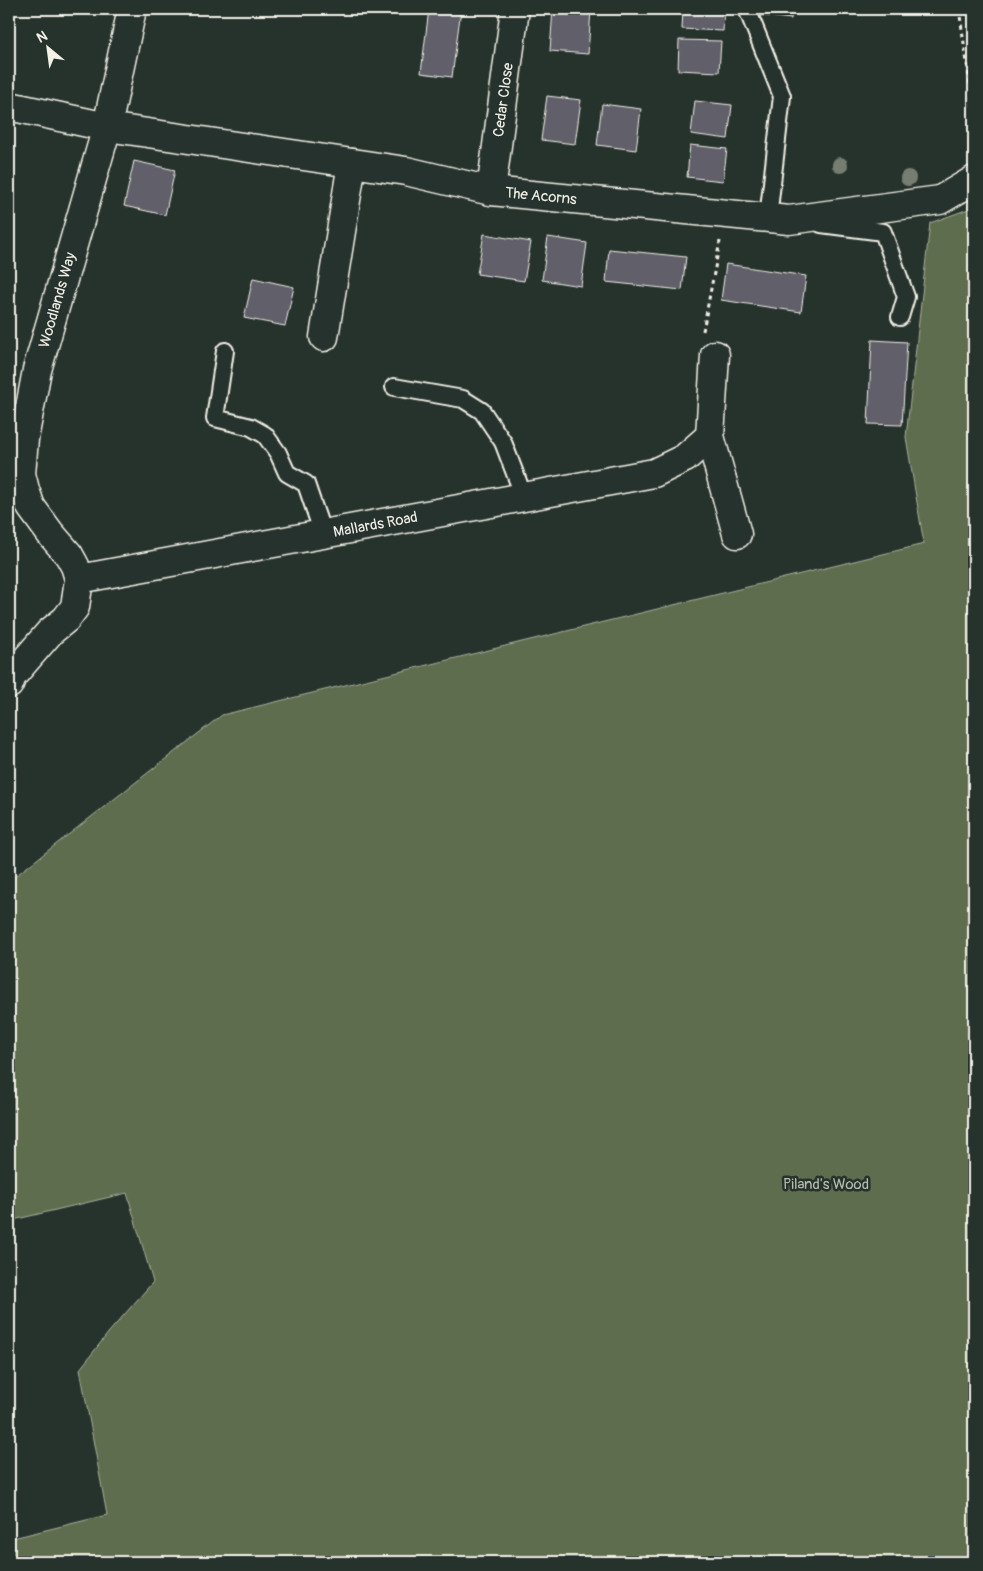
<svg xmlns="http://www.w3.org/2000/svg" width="983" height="1571" viewBox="0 0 983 1571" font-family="Pangolin,sans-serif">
<rect width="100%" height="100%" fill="#26332d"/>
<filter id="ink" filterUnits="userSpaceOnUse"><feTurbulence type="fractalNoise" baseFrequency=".02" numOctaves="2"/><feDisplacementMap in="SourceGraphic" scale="10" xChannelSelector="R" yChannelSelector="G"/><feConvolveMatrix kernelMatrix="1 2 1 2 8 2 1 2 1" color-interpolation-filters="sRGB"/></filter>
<g filter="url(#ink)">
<path fill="#5f6d4f" stroke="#aaaf9c" d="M 974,207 L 974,1562 L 9,1562 L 9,1539 L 107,1515 L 80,1369 L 109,1332 L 153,1282 L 127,1193 L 9,1221 L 9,881 L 222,715 L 924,544 L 906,437 L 930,223 Z"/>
<path fill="#605e6a" stroke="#f4f1e8" d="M 429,9 L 461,9 L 452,77 L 421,73 Z
M 553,9 L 591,9 L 588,54 L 550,51 Z
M 760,9 L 792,9 L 791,19 L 759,15 Z
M 683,10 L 724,13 L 723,31 L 682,29 Z
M 679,40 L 721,41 L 719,72 L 678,70 Z
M 547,96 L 581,100 L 575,144 L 541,140 Z
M 695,101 L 732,105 L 728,139 L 691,134 Z
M 602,104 L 641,109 L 636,150 L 597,145 Z
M 690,145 L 727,149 L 723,181 L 687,177 Z
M 134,161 L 175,170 L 165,215 L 124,206 Z
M 484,234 L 531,242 L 524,281 L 477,274 Z
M 548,237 L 587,243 L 581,286 L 542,280 Z
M 609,249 L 686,257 L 682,290 L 606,282 Z
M 726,264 L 806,276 L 801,312 L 721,300 Z
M 253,278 L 294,287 L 285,326 L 244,318 Z
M 872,340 L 907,342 L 902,425 L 868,424 Z"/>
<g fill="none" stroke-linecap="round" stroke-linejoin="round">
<g stroke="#f4f1e8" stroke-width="20">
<path id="lane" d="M 747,9 L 782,96 L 768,218
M 821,224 L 883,232 L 906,297 L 900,317
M 225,351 L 215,418 L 251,427 L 265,435 L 278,453 L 287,473 L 306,484 L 323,534
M 394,387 L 463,399 L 482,411 L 503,442 L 524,497"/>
</g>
<g stroke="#f4f1e8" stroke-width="31">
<g id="street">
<path id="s1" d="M 9,106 L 107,127 L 406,171 L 491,191 L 789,220 L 940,200 L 974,180"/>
<path id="s2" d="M 491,191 L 515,9"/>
<path d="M 324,337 L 352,163"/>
<path d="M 710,436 L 737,534"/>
<path id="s3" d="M 79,579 L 75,566 L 69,555 L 50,533 L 31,507 L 25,490 L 21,474 L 24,439 L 37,370 L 107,127 L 132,9"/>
<path id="s4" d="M 9,684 L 12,676 L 50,632 L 66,619 L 75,607 L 79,579 L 654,473 L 685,458 L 710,436 L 715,355"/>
</g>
</g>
<path stroke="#f4f1e8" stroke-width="3" stroke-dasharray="4 4" stroke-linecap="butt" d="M 959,9 L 974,111
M 703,331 L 720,241"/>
<use href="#lane" stroke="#26332d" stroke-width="16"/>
<use href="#street" stroke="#26332d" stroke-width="28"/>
</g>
<g fill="#767e72">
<circle cx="840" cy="165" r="8"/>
<circle cx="908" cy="178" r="8"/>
</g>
</g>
<g text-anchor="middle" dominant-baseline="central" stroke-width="5" stroke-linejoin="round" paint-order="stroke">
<g font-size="15" fill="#f4f1e8" stroke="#26332d">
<text stroke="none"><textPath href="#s2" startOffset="92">Cedar Close</textPath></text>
<text stroke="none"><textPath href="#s1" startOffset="540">The Acorns</textPath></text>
<text stroke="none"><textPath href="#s3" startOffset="300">Woodlands Way</textPath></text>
<text stroke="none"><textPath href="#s4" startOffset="432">Mallards Road</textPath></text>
</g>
<g font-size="15" fill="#b8bcab" stroke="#26332d">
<text x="826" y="1184">Piland's Wood</text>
</g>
</g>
<rect width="983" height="1571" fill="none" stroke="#26332d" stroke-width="30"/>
<rect x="15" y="15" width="953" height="1541" fill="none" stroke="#f4f1e8" stroke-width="2" filter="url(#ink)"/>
<g transform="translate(48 48) rotate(331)" stroke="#26332d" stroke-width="4" paint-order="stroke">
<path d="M0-4L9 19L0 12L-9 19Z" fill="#f4f1e8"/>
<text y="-8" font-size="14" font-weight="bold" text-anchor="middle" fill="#f4f1e8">N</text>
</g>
</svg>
